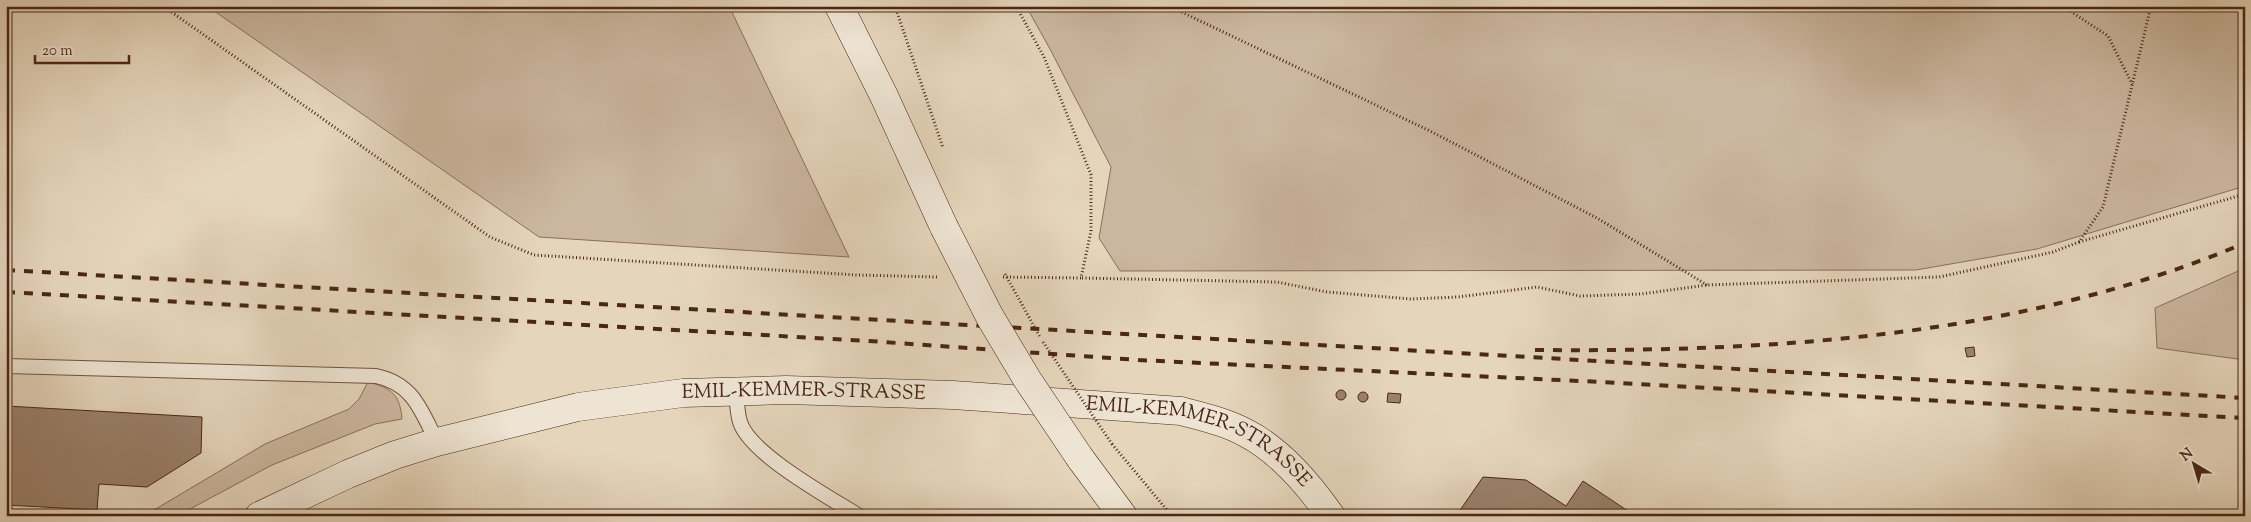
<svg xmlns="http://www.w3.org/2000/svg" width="2251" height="522" viewBox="0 0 2251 522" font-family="'Sorts Mill Goudy',serif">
<rect width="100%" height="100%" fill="#e5d5bb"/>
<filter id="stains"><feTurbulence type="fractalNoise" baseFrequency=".004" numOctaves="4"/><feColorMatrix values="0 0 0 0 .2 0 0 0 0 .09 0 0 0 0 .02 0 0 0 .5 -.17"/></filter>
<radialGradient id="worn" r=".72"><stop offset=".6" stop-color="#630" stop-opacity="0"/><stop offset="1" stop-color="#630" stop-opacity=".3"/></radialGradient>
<path fill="#cbb79f" stroke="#8a6f5b" d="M 207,6 L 729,6 L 849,257 L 539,237 Z
M 1026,6 L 2245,6 L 2245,186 L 2037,249 L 1916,270 L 1120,271 L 1099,238 L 1111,167 L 1050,49 Z
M 2245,268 L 2245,360 L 2157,348 L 2155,308 Z
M 368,382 C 391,388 400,394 402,419 L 375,424 L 272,465 L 177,516 L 144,516 L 265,444 L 349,409 L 359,399 Z"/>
<path fill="#9b816c" stroke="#4a2717" d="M 1974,347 L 1975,356 L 1967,357 L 1965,348 Z
M1336 395a5 5 0 1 1 10 0a5 5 0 1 1-10 0Z
M1358 397a5 5 0 1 1 10 0a5 5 0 1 1-10 0Z
M 1388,393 L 1401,394 L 1400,403 L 1387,402 Z
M 6,406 L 202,417 L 201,453 L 147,487 L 99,484 L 97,510 L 6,505 Z
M 1483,477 L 1526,480 L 1566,506 L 1583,481 L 1631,513 L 1629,516 L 1456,516 Z"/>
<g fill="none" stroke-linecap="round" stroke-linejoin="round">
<g stroke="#715240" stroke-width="16">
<path id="lane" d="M 6,366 L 376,376 C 414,384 421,411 437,442
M 736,391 C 737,401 737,412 740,422 C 750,454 829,497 859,516"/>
</g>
<g stroke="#4a2717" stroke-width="29">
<g id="secondary">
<path d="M 839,6 L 884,96 L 944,227"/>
<path d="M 1080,458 L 1123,516"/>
<path id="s1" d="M 259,516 L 348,474 L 395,455 L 437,442 L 578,407 L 683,393 L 786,390 L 953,395 L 1181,411 C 1203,417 1226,422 1246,433 C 1281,451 1309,485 1331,516"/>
</g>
</g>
<path stroke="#4a2717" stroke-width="3" stroke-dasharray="1 2.5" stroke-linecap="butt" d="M 163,6 L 490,237 L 534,255 L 857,275 L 937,277
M 895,6 L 943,148
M 1169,6 L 1430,131 L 1597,218 L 1707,285
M 2058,6 L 2064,7 L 2108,36 L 2133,86
M 2079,242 L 2245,194
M 1003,277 L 1081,278 L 1091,231 L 1091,175 L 1044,57 L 1016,6
M 1082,278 L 1277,282 L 1327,292 L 1411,299 L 1458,297 L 1537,287 L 1580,296 L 1641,294 L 1707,285 L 1939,277 L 2053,252 L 2079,242 L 2103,207 L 2151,6
M 1112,444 L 1172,516"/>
<use href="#lane" stroke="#eee4d3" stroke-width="14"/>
<use href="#secondary" stroke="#eee4d3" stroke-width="28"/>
<path stroke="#4a2717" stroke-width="4" stroke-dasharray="9 9" stroke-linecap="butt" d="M 6,270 L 2245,398
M 6,292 L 869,341 L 1138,360 L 1601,382 L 2245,418
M 1535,350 C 1774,352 2022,337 2245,243"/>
<g stroke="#4a2717" stroke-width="29" stroke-linecap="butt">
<path id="secondary-bridge" d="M 944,227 L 990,317 L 1027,379 L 1080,458"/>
</g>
<path stroke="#4a2717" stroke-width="3" stroke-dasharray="1 2.5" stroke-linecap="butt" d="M 1005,274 L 1040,337
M 1043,342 L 1112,444"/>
<use href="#secondary-bridge" stroke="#eee4d3" stroke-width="28"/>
</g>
<g text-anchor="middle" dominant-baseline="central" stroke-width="4.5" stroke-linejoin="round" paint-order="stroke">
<g font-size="20" fill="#4a2717" stroke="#eee4d3">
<text stroke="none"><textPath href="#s1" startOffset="565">EMIL-KEMMER-STRASSE</textPath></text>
<text stroke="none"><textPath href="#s1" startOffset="970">EMIL-KEMMER-STRASSE</textPath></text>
</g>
</g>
<rect width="2251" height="522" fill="none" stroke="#e5d5bb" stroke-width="25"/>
<rect x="8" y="8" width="2236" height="507" fill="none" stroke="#4a2717" stroke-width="2.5"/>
<rect x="12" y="12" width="2226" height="497" fill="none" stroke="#4a2717"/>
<g transform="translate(2194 464) rotate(322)" stroke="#eee4d3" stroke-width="4" paint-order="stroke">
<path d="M0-4L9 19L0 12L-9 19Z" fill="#4a2717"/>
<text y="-8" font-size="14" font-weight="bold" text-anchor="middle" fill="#4a2717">N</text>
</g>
<path d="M35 55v8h94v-8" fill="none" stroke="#4a2717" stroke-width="2.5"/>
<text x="42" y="55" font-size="15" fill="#4a2717" stroke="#eee4d3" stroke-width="4" paint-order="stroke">20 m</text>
<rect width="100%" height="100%" filter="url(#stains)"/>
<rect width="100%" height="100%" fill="url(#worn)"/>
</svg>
